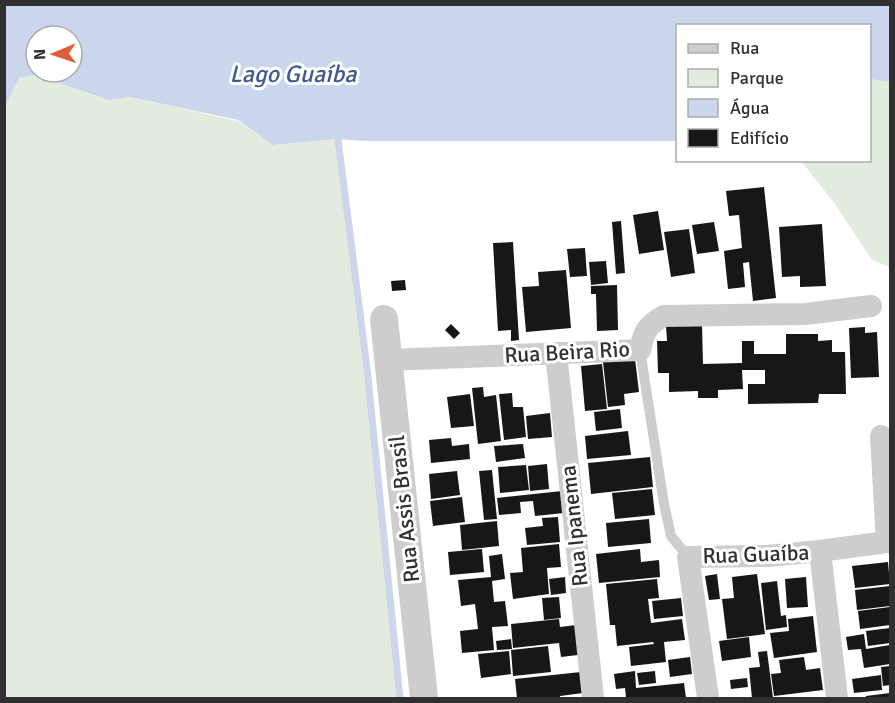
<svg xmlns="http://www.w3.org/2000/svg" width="895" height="703" viewBox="0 0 895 703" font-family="Signika,sans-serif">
<rect width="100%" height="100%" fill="#fff"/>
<path fill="#e2ecde" d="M 36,75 L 109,100 L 130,97 L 238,121 L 274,145 L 337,139 L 367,368 L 400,698 L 5,698 L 4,107 L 19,78 Z
M 870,79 L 890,82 L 890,267 L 872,260 L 835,204 L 801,161 L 870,160 Z"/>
<path fill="#cbd5eb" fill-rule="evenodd" d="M 5,4 L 890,5 L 890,82 L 870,79 L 870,26 L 678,26 L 677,141 L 365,141 L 337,139 L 273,145 L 238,120 L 130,97 L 109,100 L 36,75 L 19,78 L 5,107 ZM 36,36 L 72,36 L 72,72 L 36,72 Z"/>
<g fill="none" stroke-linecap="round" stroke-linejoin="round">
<path stroke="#cbd5eb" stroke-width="7" d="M 337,132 L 367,368 L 400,698"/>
</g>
<path fill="#171717" d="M 764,187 L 776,298 L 753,301 L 749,262 L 743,263 L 745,287 L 728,289 L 724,251 L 742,248 L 739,215 L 729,216 L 726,191 Z
M 658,211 L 664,250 L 639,254 L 633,215 Z
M 621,221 L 625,273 L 616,274 L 612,222 Z
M 714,222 L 719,251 L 697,254 L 692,225 Z
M 822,224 L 826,286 L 800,287 L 800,276 L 782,277 L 779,227 Z
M 689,229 L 695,273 L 671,277 L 664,232 Z
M 513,242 L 519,340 L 511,341 L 511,330 L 498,331 L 493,243 Z
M 585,248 L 587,276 L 570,277 L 567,249 Z
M 606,261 L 608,283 L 591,285 L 589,262 Z
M 566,270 L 571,328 L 526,332 L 522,287 L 539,286 L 538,272 Z
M 405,280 L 406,290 L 392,291 L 391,281 Z
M 617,285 L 618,330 L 597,331 L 596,294 L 591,294 L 591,286 Z
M 451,324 L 460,333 L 454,339 L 445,330 Z
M 702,325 L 703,364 L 742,363 L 742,341 L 754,341 L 754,354 L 786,354 L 786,334 L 818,334 L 818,341 L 832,340 L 832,352 L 845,352 L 846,394 L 819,394 L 818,403 L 748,404 L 748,384 L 765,384 L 765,370 L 742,370 L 743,389 L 718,390 L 718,398 L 698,398 L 698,391 L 669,392 L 669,373 L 658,373 L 657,341 L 667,341 L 666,326 Z
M 865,327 L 865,333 L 877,332 L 879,377 L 851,378 L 849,328 Z
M 635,359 L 639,392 L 624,394 L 625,405 L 608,407 L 603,362 Z
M 602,364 L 607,409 L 585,411 L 581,366 Z
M 483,387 L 484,397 L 496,395 L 501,441 L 478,444 L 472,388 Z
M 512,393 L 513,407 L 523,407 L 526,437 L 504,440 L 499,394 Z
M 470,394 L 474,426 L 451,428 L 447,397 Z
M 620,409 L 622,428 L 596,431 L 594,412 Z
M 550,413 L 552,437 L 528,439 L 526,416 Z
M 628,431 L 631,455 L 587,459 L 585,436 Z
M 451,438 L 452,446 L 469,444 L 470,459 L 431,463 L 429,440 Z
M 523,444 L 525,458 L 496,462 L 494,446 Z
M 650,457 L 653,487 L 591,494 L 588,463 Z
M 547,464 L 549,489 L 530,491 L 528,466 Z
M 526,465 L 529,490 L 500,493 L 498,467 Z
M 492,470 L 497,519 L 484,520 L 479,471 Z
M 457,471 L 460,495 L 431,499 L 429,474 Z
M 652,489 L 655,515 L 615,519 L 612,493 Z
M 562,491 L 564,513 L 535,516 L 533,501 L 520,502 L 521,513 L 499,515 L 497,498 Z
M 462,497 L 465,522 L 433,526 L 430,501 Z
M 558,517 L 560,542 L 527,545 L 525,528 L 543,526 L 542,518 Z
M 649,519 L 651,543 L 608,547 L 606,523 Z
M 497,521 L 499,546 L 462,550 L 460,525 Z
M 559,544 L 561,567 L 547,568 L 549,594 L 513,599 L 510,573 L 523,572 L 521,548 Z
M 482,549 L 484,572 L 450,575 L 448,552 Z
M 640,549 L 641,562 L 659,560 L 660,577 L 599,583 L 596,554 Z
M 502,554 L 505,579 L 492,581 L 494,602 L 505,601 L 508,626 L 492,627 L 494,650 L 462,653 L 460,631 L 478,629 L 475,604 L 461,606 L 458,580 L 491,577 L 489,556 Z
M 888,562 L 890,584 L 855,588 L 852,566 Z
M 717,574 L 720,599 L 709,600 L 705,576 Z
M 757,574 L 765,634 L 727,639 L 722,599 L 734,598 L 732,577 Z
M 565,577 L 566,593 L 551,595 L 549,579 Z
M 806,577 L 808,607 L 787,608 L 785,579 Z
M 657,579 L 659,598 L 648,599 L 651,623 L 682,619 L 685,640 L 664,642 L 666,662 L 631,666 L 629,647 L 654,644 L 653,642 L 617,646 L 615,625 L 610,625 L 606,584 Z
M 777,581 L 781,616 L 786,615 L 787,627 L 766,630 L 761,583 Z
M 890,586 L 890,606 L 857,610 L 855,590 Z
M 559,597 L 561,618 L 544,620 L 542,598 Z
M 681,598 L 683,616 L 654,619 L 652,601 Z
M 890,607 L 890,625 L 860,629 L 858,611 Z
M 813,616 L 817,652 L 774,658 L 770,633 L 789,631 L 788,619 Z
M 559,619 L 560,627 L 576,625 L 578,655 L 561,657 L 559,643 L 513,648 L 511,624 Z
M 890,628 L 890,643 L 868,646 L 866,631 Z
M 864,634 L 866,649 L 890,645 L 890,664 L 864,668 L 861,649 L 848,650 L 846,637 Z
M 749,637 L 751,657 L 722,661 L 719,641 Z
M 511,639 L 512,649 L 497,650 L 496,641 Z
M 548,646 L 551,672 L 513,676 L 511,650 Z
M 509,651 L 511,674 L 481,678 L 478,654 Z
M 767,651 L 773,698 L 752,698 L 749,668 L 760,667 L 758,652 Z
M 690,657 L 692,674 L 670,677 L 668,660 Z
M 804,657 L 806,670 L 820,668 L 823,690 L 774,696 L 771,674 L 781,673 L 779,660 Z
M 890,666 L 890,685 L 883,686 L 881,667 Z
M 635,671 L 636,688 L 684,683 L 686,698 L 626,698 L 625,688 L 616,689 L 614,674 Z
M 655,671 L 656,683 L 639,685 L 637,673 Z
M 581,672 L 583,693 L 560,696 L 560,698 L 517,698 L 515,679 Z
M 881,675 L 882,690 L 854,693 L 852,679 Z
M 747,678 L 748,687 L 731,689 L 730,680 Z
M 890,693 L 890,698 L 866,698 L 866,696 Z"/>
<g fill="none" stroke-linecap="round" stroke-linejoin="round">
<path stroke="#cdcdcd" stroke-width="10" d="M 640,350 L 664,504 L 671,536 L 688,557"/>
<path stroke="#cdcdcd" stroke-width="22" d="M 556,353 L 593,698
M 389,360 L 640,350 C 644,331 647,325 664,316 L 805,314 L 871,306
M 820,551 L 887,542 L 881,436
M 708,698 L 688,557 L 768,556 L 820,551 L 837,698"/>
<path stroke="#cdcdcd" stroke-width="28" d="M 384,319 L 424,698"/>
</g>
<g text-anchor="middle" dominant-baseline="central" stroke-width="6" stroke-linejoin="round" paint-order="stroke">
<g font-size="22" fill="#303030" stroke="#fff">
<text transform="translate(567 352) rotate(-3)">Rua Beira Rio</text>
<text transform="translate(404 509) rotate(-96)">Rua Assis Brasil</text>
<text transform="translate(574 526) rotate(-96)">Rua Ipanema</text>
<text transform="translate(756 554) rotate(-2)">Rua Guaíba</text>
</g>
<g font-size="24" font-style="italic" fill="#40598f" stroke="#fff">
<text x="293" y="74">Lago Guaíba</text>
</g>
</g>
<rect width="895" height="703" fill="none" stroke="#303030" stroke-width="12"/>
<rect x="676" y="24" width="195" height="138" fill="#ffffff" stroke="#acacac" stroke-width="1.5"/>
<rect x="688" y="44" width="30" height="9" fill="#cdcdcd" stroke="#acacac" stroke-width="1.5"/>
<text x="730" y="54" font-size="18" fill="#303030">Rua</text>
<rect x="688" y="69" width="30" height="18" fill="#e2ecde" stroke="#acacac" stroke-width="1.5"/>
<text x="730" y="84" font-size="18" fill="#303030">Parque</text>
<rect x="688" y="99" width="30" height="18" fill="#cbd5eb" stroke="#acacac" stroke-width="1.5"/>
<text x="730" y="114" font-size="18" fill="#303030">Água</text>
<rect x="688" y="129" width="30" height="18" fill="#171717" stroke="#acacac" stroke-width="1.5"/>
<text x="730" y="144" font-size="18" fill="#303030">Edifício</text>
<g transform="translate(54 54) rotate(268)"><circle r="28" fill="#ffffff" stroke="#acacac" stroke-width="1.5"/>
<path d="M0-4.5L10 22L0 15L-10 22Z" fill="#df5d39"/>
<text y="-9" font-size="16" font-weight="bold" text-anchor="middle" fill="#303030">N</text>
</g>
</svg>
